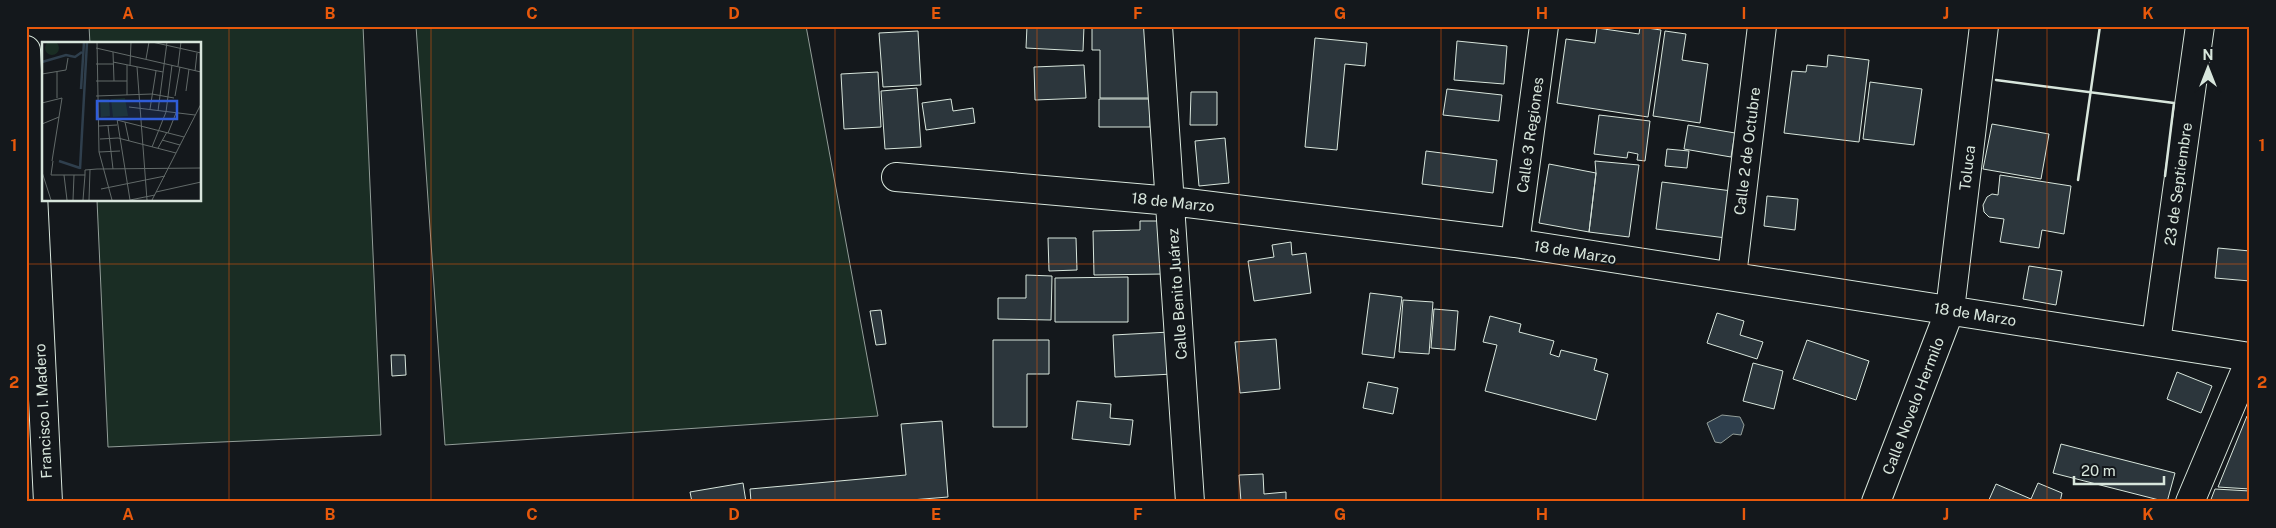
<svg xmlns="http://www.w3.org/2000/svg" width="2276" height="528" viewBox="0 0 2276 528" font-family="'Public Sans',sans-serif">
<rect width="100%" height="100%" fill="#14181c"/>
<path fill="#1a2d24" stroke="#939e99" d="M 89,26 L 363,26 L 381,435 L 108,447 L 97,200 L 200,200 L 200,44 L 90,44 Z
M 416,26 L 806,26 L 878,416 L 445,445 Z"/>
<path fill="#2f3f4d" stroke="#939e99" d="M 1722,415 L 1740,417 L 1744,425 L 1741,435 L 1733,434 L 1721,443 L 1715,442 L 1707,423 Z"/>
<path fill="#2c363c" stroke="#d8e6dc" d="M 1027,26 L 1084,26 L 1083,51 L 1026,48 Z
M 1092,26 L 1150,26 L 1149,98 L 1100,98 L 1100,50 L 1092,50 Z
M 1640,27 L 1661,30 L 1648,117 L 1557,103 L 1566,39 L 1595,43 L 1597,28 L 1639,34 Z
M 918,31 L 921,85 L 883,87 L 879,33 Z
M 1665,31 L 1686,34 L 1682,60 L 1708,64 L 1700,123 L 1653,116 Z
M 1315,38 L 1367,43 L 1365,66 L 1345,64 L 1337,150 L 1305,147 Z
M 1457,41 L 1507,46 L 1504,84 L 1454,80 Z
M 1828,55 L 1869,60 L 1859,142 L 1784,133 L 1792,71 L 1806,72 L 1807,65 L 1827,67 Z
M 1084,65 L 1086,98 L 1035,100 L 1034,67 Z
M 878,72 L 881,127 L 844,129 L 841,74 Z
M 1870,82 L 1922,89 L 1914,145 L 1863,139 Z
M 917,88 L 921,147 L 885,149 L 881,91 Z
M 1447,89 L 1502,95 L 1499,121 L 1443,115 Z
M 1191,92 L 1217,92 L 1217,125 L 1190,125 Z
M 951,99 L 953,111 L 973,108 L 975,123 L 926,130 L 922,103 Z
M 1099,99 L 1150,99 L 1150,127 L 1099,127 Z
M 1599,115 L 1650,121 L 1645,161 L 1637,160 L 1638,154 L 1628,152 L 1627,158 L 1594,154 Z
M 1992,124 L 2049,134 L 2041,179 L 1983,169 Z
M 1688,125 L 1735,133 L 1731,157 L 1684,149 Z
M 1225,138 L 1229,183 L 1199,186 L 1195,141 Z
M 1667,149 L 1689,151 L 1687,168 L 1665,166 Z
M 1426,151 L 1497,160 L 1493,193 L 1422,184 Z
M 1595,161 L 1639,165 L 1629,237 L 1589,232 L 1596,173 Z
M 1549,164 L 1596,173 L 1589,232 L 1539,223 Z
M 2000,175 L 2071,186 L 2064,234 L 2042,230 L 2039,248 L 2000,242 L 2004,219 L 1989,217 L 1984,212 L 1983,205 L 1987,197 L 1992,194 L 1998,195 Z
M 1662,182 L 1732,191 L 1726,238 L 1656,229 Z
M 1767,196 L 1798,199 L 1795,230 L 1764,226 Z
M 1140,221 L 1162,221 L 1163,274 L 1094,275 L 1093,231 L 1140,230 Z
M 1048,238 L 1076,238 L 1077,270 L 1049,271 Z
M 1291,242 L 1292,255 L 1306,253 L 1311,293 L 1254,301 L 1248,261 L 1274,257 L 1272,245 Z
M 2218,248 L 2250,251 L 2250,281 L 2215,278 Z
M 2029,266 L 2062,271 L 2056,305 L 2023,299 Z
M 1026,275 L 1052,276 L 1051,320 L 998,319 L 998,298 L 1026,298 Z
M 1128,277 L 1128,322 L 1055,322 L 1055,278 Z
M 1370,293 L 1402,297 L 1394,358 L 1362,354 Z
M 1403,300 L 1433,302 L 1429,354 L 1399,352 Z
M 1434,309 L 1458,311 L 1455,350 L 1431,348 Z
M 881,310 L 886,344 L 876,345 L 870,311 Z
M 1717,313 L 1744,321 L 1740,335 L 1763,342 L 1757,359 L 1707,343 Z
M 1490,316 L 1521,324 L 1519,332 L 1554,341 L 1550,354 L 1559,357 L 1561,350 L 1597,359 L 1594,370 L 1608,374 L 1596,420 L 1485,391 L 1497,345 L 1483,342 Z
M 1170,332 L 1173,374 L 1115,377 L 1113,335 Z
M 1276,339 L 1280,389 L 1240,393 L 1235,342 Z
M 993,340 L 1049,340 L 1049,374 L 1027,374 L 1027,427 L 993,427 Z
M 1807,340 L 1869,361 L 1856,400 L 1793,379 Z
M 391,355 L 405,355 L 406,375 L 392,376 Z
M 1753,363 L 1783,371 L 1774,409 L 1743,401 Z
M 2177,372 L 2212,386 L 2201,413 L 2167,399 Z
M 1368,382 L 1398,388 L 1393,414 L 1363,408 Z
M 1077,401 L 1111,404 L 1110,418 L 1133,420 L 1130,445 L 1072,439 Z
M 2247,416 L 2250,417 L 2250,489 L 2218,487 Z
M 942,421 L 948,497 L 911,500 L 911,502 L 751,502 L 750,489 L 906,475 L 901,424 Z
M 2061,444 L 2175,473 L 2167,502 L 2053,473 Z
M 1263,474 L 1264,494 L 1286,492 L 1286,502 L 1241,502 L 1239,475 Z
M 743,483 L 746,502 L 692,502 L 690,492 Z
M 2038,483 L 2062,493 L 2060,502 L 1988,502 L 1996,484 L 2031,499 Z
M 2215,489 L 2250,491 L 2250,502 L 2210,502 Z"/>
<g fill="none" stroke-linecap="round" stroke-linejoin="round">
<g stroke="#d8e6dc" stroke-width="30">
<path id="minor" d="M 1158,26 L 1190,502
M 26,50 L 48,502
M 896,177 L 1171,201 L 1515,243 L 2250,357
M 1515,243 L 1544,26
M 1732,276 L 1762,26
M 2156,342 L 2200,26
M 1876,502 L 1950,310 L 1984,26
M 2190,502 L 2250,360"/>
</g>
<use href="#minor" stroke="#14181c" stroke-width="28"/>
<path stroke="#d8e6dc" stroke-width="2.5" d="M 1996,80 L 2174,103 L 2165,176
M 2078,180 L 2100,26"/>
</g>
<path fill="none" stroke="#e8590c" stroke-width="1" stroke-opacity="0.55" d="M 229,26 L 229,502M 431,26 L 431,502M 633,26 L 633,502M 835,26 L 835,502M 1037,26 L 1037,502M 1239,26 L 1239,502M 1441,26 L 1441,502M 1643,26 L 1643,502M 1845,26 L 1845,502M 2047,26 L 2047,502M 26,264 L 2250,264"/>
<g text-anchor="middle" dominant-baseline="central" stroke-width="4" stroke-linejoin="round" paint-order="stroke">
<g font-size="15" fill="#d8e6dc" stroke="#14181c">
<text transform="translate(1530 135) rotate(-82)">Calle 3 Regiones</text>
<text transform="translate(1747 151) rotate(-83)">Calle 2 de Octubre</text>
<text transform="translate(1967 168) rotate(-83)">Toluca</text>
<text transform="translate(2178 184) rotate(-82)">23 de Septiembre</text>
<text transform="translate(1173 202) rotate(6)">18 de Marzo</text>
<text transform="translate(1575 252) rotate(9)">18 de Marzo</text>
<text transform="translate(1177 294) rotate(-94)">Calle Benito Juárez</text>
<text transform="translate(1975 314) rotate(9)">18 de Marzo</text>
<text transform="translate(1913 406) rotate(-69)">Calle Novelo Hermilo</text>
<text transform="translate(43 411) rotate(-93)">Francisco I. Madero</text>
</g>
</g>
<g transform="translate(42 42)">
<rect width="159" height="159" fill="#14181c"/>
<path d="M3 6a7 7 0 1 1 14 0a7 7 0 1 1-14 0ZM 83,56 L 86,74 L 71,75 L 69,57 ZM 58,57 L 67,57 L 68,74 L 59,75 Z" fill="#1a2d24"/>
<path fill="none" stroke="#2f3f4d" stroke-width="2.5" d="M 0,20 L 24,13 L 33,15 L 40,10M 39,47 L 42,0M 17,119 L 38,126M 38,127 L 45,0"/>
<path fill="none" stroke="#626a69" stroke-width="1" d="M 55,0 L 57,110 L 70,158M 110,0 L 159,11M 54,6 L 159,30M 71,10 L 72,39M 104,17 L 107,0M 71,20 L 121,30M 54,22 L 71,22M 88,24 L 89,0M 136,24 L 139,0M 95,25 L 105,158M 153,29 L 155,11M 15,30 L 15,56M 0,32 L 24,28 L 26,16M 54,39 L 85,39M 144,49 L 147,27M 85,53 L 85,23M 54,54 L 110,52 L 132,56M 133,54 L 138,25M 0,61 L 20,56 L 10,119M 87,65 L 153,73M 108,67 L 114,29M 116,69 L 125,0M 75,77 L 88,158M 75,78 L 142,95M 83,80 L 87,99M 0,82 L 17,75M 57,84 L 75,83M 66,84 L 71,127M 126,91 L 134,71M 58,97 L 76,96 L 134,111M 120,98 L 138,103M 110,105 L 124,70 L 130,23M 116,106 L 125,90M 57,110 L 78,109M 11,119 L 9,133 L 43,133 L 43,128 L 55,127 L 159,126M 0,130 L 9,158M 22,133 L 25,158M 59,147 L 123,134M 114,150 L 159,140M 31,158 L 32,133M 41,158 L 43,133M 47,158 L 48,128M 88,158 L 113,153M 110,158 L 159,62"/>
<path fill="#305dd8" fill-opacity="0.15" stroke="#305dd8" stroke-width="2.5" d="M 55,59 L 135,59 L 135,77 L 55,77 Z"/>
<rect width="159" height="159" fill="none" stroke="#d8e6dc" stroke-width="2.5"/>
</g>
<rect width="2276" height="528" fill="none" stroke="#14181c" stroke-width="55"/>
<g transform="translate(2208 68)" stroke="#14181c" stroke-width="4" paint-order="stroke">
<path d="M0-4L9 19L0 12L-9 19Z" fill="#d8e6dc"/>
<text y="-8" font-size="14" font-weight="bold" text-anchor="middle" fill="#d8e6dc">N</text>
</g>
<path d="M2074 476v8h90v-8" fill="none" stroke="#d8e6dc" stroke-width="2.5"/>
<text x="2081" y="476" font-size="15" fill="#d8e6dc" stroke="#14181c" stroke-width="4" paint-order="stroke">20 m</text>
<rect x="28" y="28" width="2220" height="472" fill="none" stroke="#e8590c" stroke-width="2"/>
<g font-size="16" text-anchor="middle" font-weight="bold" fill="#e8590c">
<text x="128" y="19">A</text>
<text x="330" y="19">B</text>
<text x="532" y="19">C</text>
<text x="734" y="19">D</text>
<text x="936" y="19">E</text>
<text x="1138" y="19">F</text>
<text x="1340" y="19">G</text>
<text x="1542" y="19">H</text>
<text x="1744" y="19">I</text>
<text x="1946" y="19">J</text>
<text x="2148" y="19">K</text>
<text x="14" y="151">1</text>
<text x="2262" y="151">1</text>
<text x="14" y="388">2</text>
<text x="2262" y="388">2</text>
<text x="128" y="520">A</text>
<text x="330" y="520">B</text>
<text x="532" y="520">C</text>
<text x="734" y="520">D</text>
<text x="936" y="520">E</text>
<text x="1138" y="520">F</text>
<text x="1340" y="520">G</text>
<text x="1542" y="520">H</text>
<text x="1744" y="520">I</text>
<text x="1946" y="520">J</text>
<text x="2148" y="520">K</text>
</g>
</svg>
